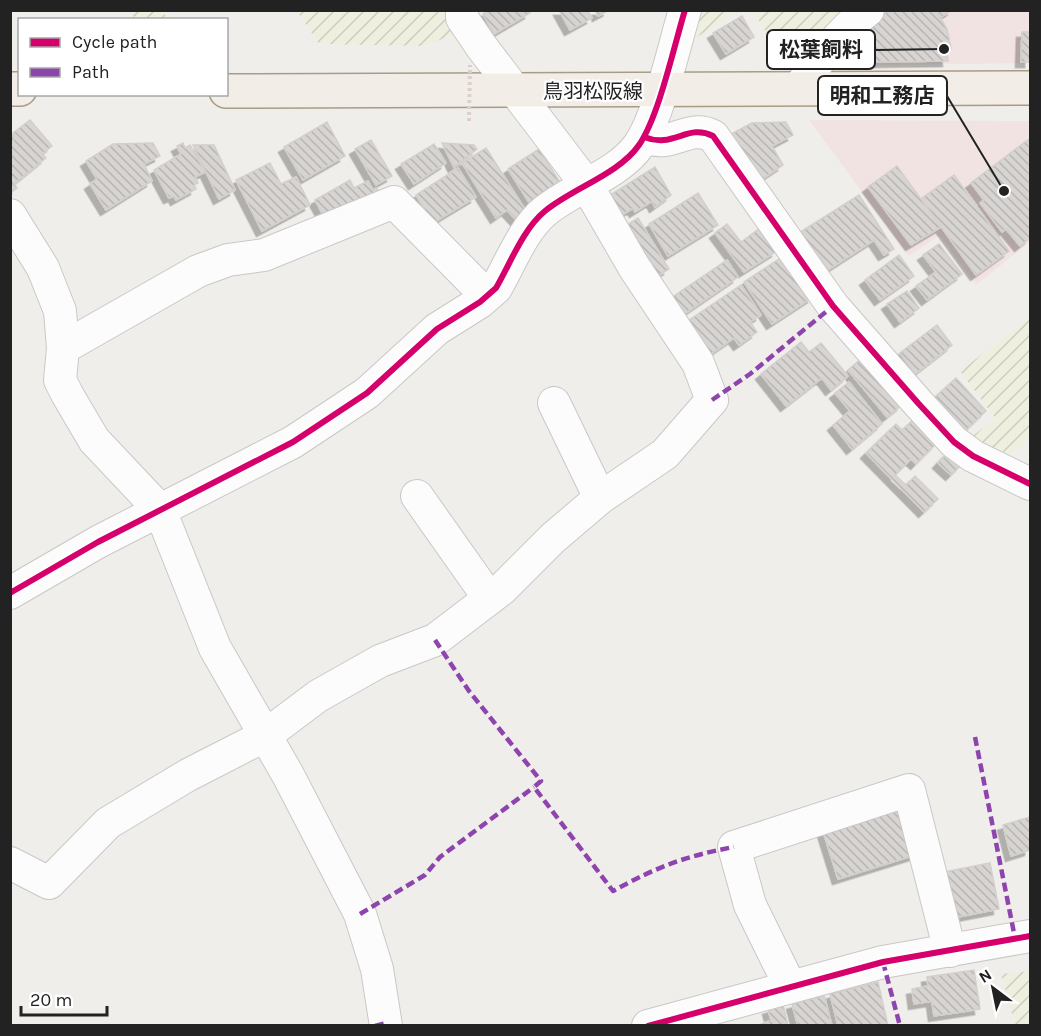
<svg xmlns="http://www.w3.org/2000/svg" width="1041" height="1036" viewBox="0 0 1041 1036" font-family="Karla,'Noto Sans JP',sans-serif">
<defs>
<pattern id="farmland-furrows" width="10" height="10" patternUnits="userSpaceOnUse" patternTransform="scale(1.5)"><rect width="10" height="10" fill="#efefdf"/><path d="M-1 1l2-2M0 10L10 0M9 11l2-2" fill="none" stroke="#cdcdbf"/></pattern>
<pattern id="building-back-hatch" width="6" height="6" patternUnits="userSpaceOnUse" patternTransform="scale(1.5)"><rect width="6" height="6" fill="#d7d4d2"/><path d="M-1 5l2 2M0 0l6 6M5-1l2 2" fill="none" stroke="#b8b6b4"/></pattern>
<filter id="shadow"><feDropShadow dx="-5.5" dy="5.5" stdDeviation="0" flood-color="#0004"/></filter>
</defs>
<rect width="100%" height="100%" fill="#f0eeeb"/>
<path fill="#f1e3e1" d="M 878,11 L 1030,11 L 1030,63 L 867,65 L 848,35 Z
M 809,120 L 1030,121 L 1030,242 L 976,285 L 940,235 L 909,256 Z"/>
<path fill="url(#farmland-furrows)" d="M 130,11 L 162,11 L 168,19 L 135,19 Z
M 297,11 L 458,11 L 458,33 L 424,46 L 319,44 Z
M 697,11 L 739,11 L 687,43 Z
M 753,11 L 856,11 L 804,62 L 786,64 Z
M 1030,318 L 1030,438 L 1010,454 L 968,439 L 996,419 L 960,371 Z
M 1030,971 L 1030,1025 L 1015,1025 L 1001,974 Z"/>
<path fill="url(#building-back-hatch)" stroke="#d3d0cc" stroke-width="1.5" filter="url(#shadow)" d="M 489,10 L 529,10 L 530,13 L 494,34 L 483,14 Z
M 559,10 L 587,10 L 592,18 L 570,30 Z
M 595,10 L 609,10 L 598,16 Z
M 889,10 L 936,10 L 947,29 L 951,48 L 946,48 L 948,61 L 869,62 L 853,36 Z
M 936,10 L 952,10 L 940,18 Z
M 742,16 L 754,37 L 726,54 L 713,33 Z
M 1022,32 L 1030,32 L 1030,62 L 1021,62 Z
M 30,120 L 52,146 L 42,154 L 46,158 L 14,184 L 17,188 L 10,193 L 10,142 L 14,140 L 13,133 Z
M 327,122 L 345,156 L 303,180 L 284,147 Z
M 786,122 L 793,135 L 772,146 L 783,165 L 759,181 L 731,134 L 752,123 Z
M 1029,139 L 1030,238 L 1020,246 L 1006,229 L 1002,232 L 980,203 L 984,200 L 971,183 Z
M 371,140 L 392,176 L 376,185 L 355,149 Z
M 153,143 L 160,156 L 144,164 L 152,181 L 106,210 L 90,184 L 97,179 L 86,161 L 113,144 Z
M 183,143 L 185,148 L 190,145 L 205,172 L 195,177 L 198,183 L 194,185 L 196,189 L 176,200 L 174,196 L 169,198 L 154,170 L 181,154 L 177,146 Z
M 442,143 L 474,145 L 477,149 L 454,167 Z
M 434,144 L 446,163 L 414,184 L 401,164 Z
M 193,145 L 214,145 L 235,190 L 219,199 Z
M 486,148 L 528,214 L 523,227 L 507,210 L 496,218 L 462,163 Z
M 539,149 L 561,184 L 530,204 L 508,169 Z
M 270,163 L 281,184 L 296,177 L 310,205 L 262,231 L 236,180 Z
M 897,166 L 941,227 L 911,245 L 868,187 Z
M 655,167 L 671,195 L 655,207 L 652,201 L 635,212 L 633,208 L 619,217 L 607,197 Z
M 458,168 L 476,197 L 433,223 L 416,195 Z
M 954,175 L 1009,251 L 976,275 L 921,199 Z
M 350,180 L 354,188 L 368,181 L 373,190 L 377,188 L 382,197 L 327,222 L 315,200 Z
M 698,193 L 718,225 L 668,256 L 649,224 Z
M 859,195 L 894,249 L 884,255 L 874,240 L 822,274 L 797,234 Z
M 638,218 L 669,269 L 653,279 L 622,228 Z
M 727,224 L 741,242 L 760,228 L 777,251 L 744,272 L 715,233 Z
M 939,244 L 962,274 L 927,300 L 916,286 L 936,272 L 923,255 Z
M 785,255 L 813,297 L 772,324 L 744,282 Z
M 899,255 L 914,276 L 880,300 L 865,280 Z
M 727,260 L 738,277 L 680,317 L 668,300 Z
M 741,285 L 761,315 L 750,322 L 757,332 L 739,345 L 734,338 L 705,358 L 682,325 Z
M 907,291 L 919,308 L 900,322 L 887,304 Z
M 937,325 L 952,345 L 915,374 L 900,353 Z
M 801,342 L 809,352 L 821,343 L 848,376 L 831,390 L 822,378 L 786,406 L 761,374 Z
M 862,358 L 902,405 L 887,417 L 848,370 Z
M 956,378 L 986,411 L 965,431 L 934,398 Z
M 849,382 L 882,424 L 852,449 L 833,425 L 850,411 L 835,393 Z
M 913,420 L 936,444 L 916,464 L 911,459 L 895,475 L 906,485 L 915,476 L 938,499 L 924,512 L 866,453 L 896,424 L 902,430 Z
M 948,452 L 961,465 L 951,475 L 938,463 Z
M 901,807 L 915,855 L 838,879 L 823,831 Z
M 1030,817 L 1030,850 L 1011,856 L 1003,825 Z
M 990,863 L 999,909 L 947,919 L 939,873 Z
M 974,970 L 980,1009 L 934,1016 L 932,1001 L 914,1004 L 912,989 L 928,986 L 927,977 Z
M 878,982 L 888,1026 L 838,1026 L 830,994 Z
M 824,995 L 832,1026 L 798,1026 L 792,1004 Z
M 783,1005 L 788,1026 L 757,1026 L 771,1020 L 768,1009 Z"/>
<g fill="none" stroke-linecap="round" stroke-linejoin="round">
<g stroke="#c9c8c7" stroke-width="34">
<path id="minor" d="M 798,89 C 819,60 839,32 868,10
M 644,137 C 674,149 687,123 713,136 L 833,306 L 918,403 L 954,442 L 973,456 L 1030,484
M 10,215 L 43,268 L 60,311 L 63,348 L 60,380 L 67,394 L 94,440 L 160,510 L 215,648 L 288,775 L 360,914 L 377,969 L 386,1026
M 63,348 L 198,271 L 228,260 L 264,255 L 394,202 L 487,296
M 554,403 L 600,498
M 417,496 L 489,598
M 10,593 L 98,542 L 293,442 L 367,393 L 437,329 L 480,302 L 496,288 C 510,264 523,229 545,211 C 573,188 619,174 639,145 C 659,116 674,46 685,10
M 10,863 L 49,883 L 108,823 L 188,775 L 266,735 L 318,696 L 380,661 L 435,640 L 502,589 L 553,538 L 600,498 L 665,454 L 712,400 L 698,363 L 634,267 L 586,184 L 481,46 L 462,18 L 462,10
M 790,986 L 750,905 L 734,847 L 909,790 L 950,951
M 648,1026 L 883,962 L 1030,936"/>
</g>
<g stroke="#a79c86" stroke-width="36">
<path id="major" d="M 10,89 L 20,89
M 226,91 L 1030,88"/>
</g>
<use href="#minor" stroke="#fdfcfc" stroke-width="32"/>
<use href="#major" stroke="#f3ede7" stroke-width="33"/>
<path stroke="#dccecd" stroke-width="4" stroke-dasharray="3 3" stroke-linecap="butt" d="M 469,121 L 470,65"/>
<path stroke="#8e44ad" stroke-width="4.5" stroke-dasharray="9 4.5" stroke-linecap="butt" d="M 712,400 L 750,374 L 833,306
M 435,640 L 469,691 L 541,781 L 534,787 L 613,891 C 657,867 685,856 734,847
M 975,737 L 1015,938
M 360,914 L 425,875 L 440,857 L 534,787
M 883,962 L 900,1026
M 375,1026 L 386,1023"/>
<g stroke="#fff" stroke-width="10">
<path id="cycleway" d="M 644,137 C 674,149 687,123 713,136 L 833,306 L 918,403 L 954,442 L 973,456 L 1030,484
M 10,593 L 98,542 L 293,442 L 367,393 L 437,329 L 480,302 L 496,288 C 510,264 523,229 545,211 C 573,188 619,174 639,145 C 659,116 674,46 685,10
M 648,1026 L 883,962 L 1030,936"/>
</g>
<use href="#cycleway" stroke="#d6006c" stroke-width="6"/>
</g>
<g text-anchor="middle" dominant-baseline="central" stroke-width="4.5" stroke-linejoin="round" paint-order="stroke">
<g font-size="20" fill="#222" stroke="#fff">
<text x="593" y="91">鳥羽松阪線</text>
</g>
</g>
<path fill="none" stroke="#222" stroke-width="2" d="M944 49L875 50M1004 191L947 96"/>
<g fill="#222" stroke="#fff" stroke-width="2">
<circle cx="944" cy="49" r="6"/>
<circle cx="1004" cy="191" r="6"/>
</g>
<g fill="#fff" stroke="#222" stroke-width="2">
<rect x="767" y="30" width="108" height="39" rx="6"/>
<rect x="818" y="76" width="129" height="39" rx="6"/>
</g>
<g font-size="21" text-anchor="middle" font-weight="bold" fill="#222">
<text x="821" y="57">松葉飼料</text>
<text x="882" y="103">明和工務店</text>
</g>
<rect width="1041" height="1036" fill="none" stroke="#222222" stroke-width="24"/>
<rect x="18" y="18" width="210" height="78" fill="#ffffff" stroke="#a7a7a7" stroke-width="1.5"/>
<rect x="30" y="38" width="30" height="9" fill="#d6006c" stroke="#a7a7a7" stroke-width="1.5"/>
<text x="72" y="48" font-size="18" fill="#222222">Cycle path</text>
<rect x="30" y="68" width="30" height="9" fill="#8e44ad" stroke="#a7a7a7" stroke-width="1.5"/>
<text x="72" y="78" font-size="18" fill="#222222">Path</text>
<g transform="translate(993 988) rotate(328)" stroke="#ffffff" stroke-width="4.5" paint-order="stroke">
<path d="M0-4.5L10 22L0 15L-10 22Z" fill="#222222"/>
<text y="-9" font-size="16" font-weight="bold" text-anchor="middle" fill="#222222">N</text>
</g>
<path d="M21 1006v9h86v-9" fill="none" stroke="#222222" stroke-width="3"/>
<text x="30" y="1006" font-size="18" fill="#222222" stroke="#ffffff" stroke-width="4.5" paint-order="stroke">20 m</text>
</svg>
